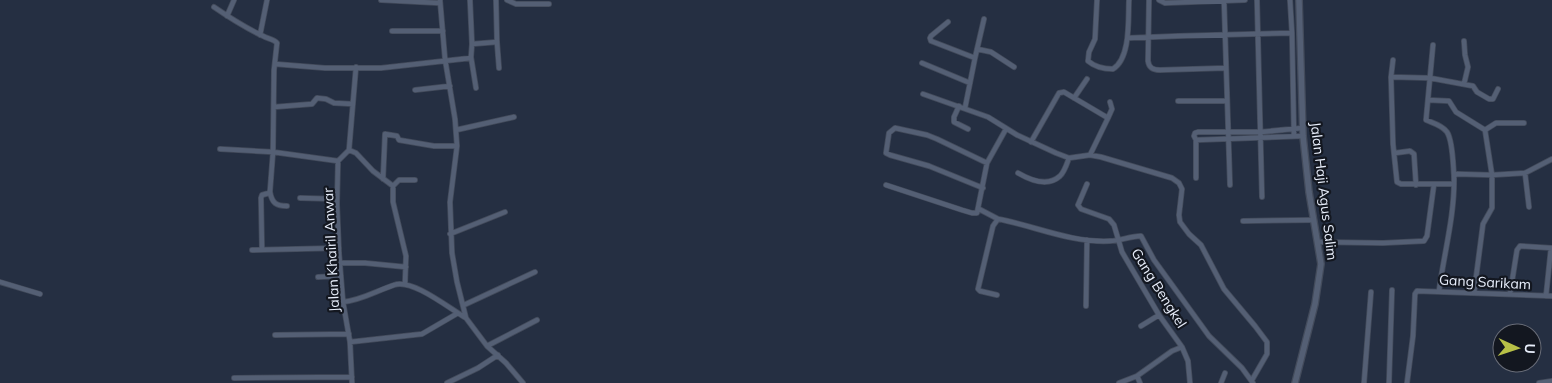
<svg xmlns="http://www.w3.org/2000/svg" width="1552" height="383" viewBox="0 0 1552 383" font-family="Mulish,sans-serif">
<rect width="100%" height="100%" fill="#252f42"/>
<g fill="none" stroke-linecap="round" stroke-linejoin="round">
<g stroke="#434b5b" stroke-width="6">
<path id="minor" d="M 381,0 L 439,3
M 440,0 L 445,59 L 455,119 L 457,146 L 450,202 L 452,253 L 457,282 L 466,318 L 487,346 L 506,363 L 523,383
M 470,0 L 472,44 L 471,57 L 476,88
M 507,0 L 516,4 L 549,4
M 1097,0 L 1095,39 L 1089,52 L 1088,61 C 1095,67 1104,69 1113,69 C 1131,58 1128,19 1129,0
M 1149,0 L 1148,61 C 1149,68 1153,70 1160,70 L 1226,68
M 1159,0 L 1165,3 L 1245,0
M 1224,0 L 1230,185
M 1257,0 L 1262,197
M 214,7 C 230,18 246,28 263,36 C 268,39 274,39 277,43 L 274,70 L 273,152 L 270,191 L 269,193 L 262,195 L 261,198 L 262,250
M 227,16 L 234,0
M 948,22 L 931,36 L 930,38 L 931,41 L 975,58 L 965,108
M 392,31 L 443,31
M 1292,33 L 1294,136
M 260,35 L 267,0
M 1128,38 L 1178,36 L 1292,33 L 1290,0
M 497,42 L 499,68
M 472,44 L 497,42 L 496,0
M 1433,45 L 1426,120 C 1433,123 1442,125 1447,132 C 1453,141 1453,165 1454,176
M 977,49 L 991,52 L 1014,67
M 975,58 L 984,19
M 922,63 L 970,83
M 275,64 L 325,68 L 381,68 L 471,58
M 1391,77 L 1393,60
M 1464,84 L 1468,67 L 1465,55 L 1464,41
M 415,90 L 450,86
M 923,94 L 988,117 L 1017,135 L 1056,153 L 1069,158 L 1090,155 L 1101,157 L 1172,178 L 1179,183 L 1182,189 L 1179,215 L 1180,222 L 1189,234 L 1201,245 L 1224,289 L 1255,326 L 1267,342 L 1267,354 L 1252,380
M 1074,98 L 1087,79
M 1428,100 L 1449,101 L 1456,112 L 1485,130 L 1492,175 L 1492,208 L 1483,224 L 1474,293
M 1178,101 L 1227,101
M 959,106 L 954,117 L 954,122 L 968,129
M 274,107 L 312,104 L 317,98 L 326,99 L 334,103 L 353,104
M 1108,118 L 1112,109 L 1110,102
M 1302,128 L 1261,132 L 1198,132 L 1195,133 L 1194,136 L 1196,140 L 1303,136
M 456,130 L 514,117
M 1485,130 L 1496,123 L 1524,123
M 1196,140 L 1196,178
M 1031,142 L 1059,93 L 1064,92 L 1108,118 L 1090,155
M 220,149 L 273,152 L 338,161
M 349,150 L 338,161 L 337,204 L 339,253 L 343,302 L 350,342 L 352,383
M 349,150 L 356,153 L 373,171 L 393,186 L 393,202 L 406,256 L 405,284
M 349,150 L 356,67
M 1395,153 L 1410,151 L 1414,154 L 1416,185
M 1018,173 C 1030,180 1048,187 1060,176 C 1065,171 1067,163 1069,158
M 1525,173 L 1529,207
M 383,179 L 385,134 L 397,136 L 399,140 L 434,146 L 457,146
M 1087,184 L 1078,205 L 1081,209 L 1109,219 L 1114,225 L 1122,252 L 1159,315 L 1182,347 L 1188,361 L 1190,383
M 1454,184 L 1401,184 L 1397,182 L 1393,144 L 1391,77 L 1430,78 L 1473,86 L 1477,92 L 1489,99 L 1493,99 L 1498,89
M 886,185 L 962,210 L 972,213 L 977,213 L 987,163 L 1006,129
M 393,186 L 399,180 L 415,180
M 983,188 L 929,166 L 890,155 L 886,153 L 889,133 L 895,128 L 927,135 L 937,139 L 987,163
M 270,192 C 272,203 276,206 287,206
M 300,198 L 337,199
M 979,209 L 998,219
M 1243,221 L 1314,220
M 450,234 L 505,212
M 1318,242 L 1383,243 L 1424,241 L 1427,236 L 1434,184
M 252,250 L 339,248
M 340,263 L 365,263 L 406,267
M 318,277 L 341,276
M 0,282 L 40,294
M 1439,291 C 1444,253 1455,215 1454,176 L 1457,174 L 1492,175 L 1525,173 L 1552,159
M 1510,294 L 1517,250 L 1520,246 L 1552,248
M 997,295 L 980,291 L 978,289 L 993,226 L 998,219 C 1035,226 1071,243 1110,241 C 1120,241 1130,236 1141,236 L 1154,260 L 1209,336 L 1242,368 L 1253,383
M 1546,296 L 1551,248
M 343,302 C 362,300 376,291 394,285 C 412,278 450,309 466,318
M 464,305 L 535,272
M 1086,306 L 1087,240
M 1141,326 L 1159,315
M 275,335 L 349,334
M 350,342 L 422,334 L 458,313
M 487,346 L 537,320
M 234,378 L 352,377
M 447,383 L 478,368 L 498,355
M 1119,383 L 1137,376
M 1140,383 L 1137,376 L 1172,351 L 1182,347
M 1221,383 L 1225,373
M 1364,383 L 1371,292
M 1389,383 L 1392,290
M 1407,383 L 1413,336 L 1415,294 L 1417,291 L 1552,296
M 1539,383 L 1552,381"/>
</g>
<g stroke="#434b5b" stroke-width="8">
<path id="tertiary" d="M 1295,383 L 1315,304 L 1321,264 L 1309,192 L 1303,136 L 1299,0"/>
</g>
<use href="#minor" stroke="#545f74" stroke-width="4.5"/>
<use href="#tertiary" stroke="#545f74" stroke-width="5.5"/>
</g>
<g text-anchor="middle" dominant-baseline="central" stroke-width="4.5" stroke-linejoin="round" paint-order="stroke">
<g font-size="14" fill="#e9effc" stroke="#131720">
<text transform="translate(1324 191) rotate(83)">Jalan Haji Agus Salim</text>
<text transform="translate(331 250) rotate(-93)">Jalan Khairil Anwar</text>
<text transform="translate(1485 282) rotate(3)">Gang Sarikam</text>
<text transform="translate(1159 288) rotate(58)">Gang Bengkel</text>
</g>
</g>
<g transform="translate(1517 348) rotate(93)"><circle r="24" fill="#131720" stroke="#696d78"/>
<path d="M0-4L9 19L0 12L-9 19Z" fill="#b8c147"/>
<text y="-8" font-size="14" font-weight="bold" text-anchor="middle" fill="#e9effc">U</text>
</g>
</svg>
